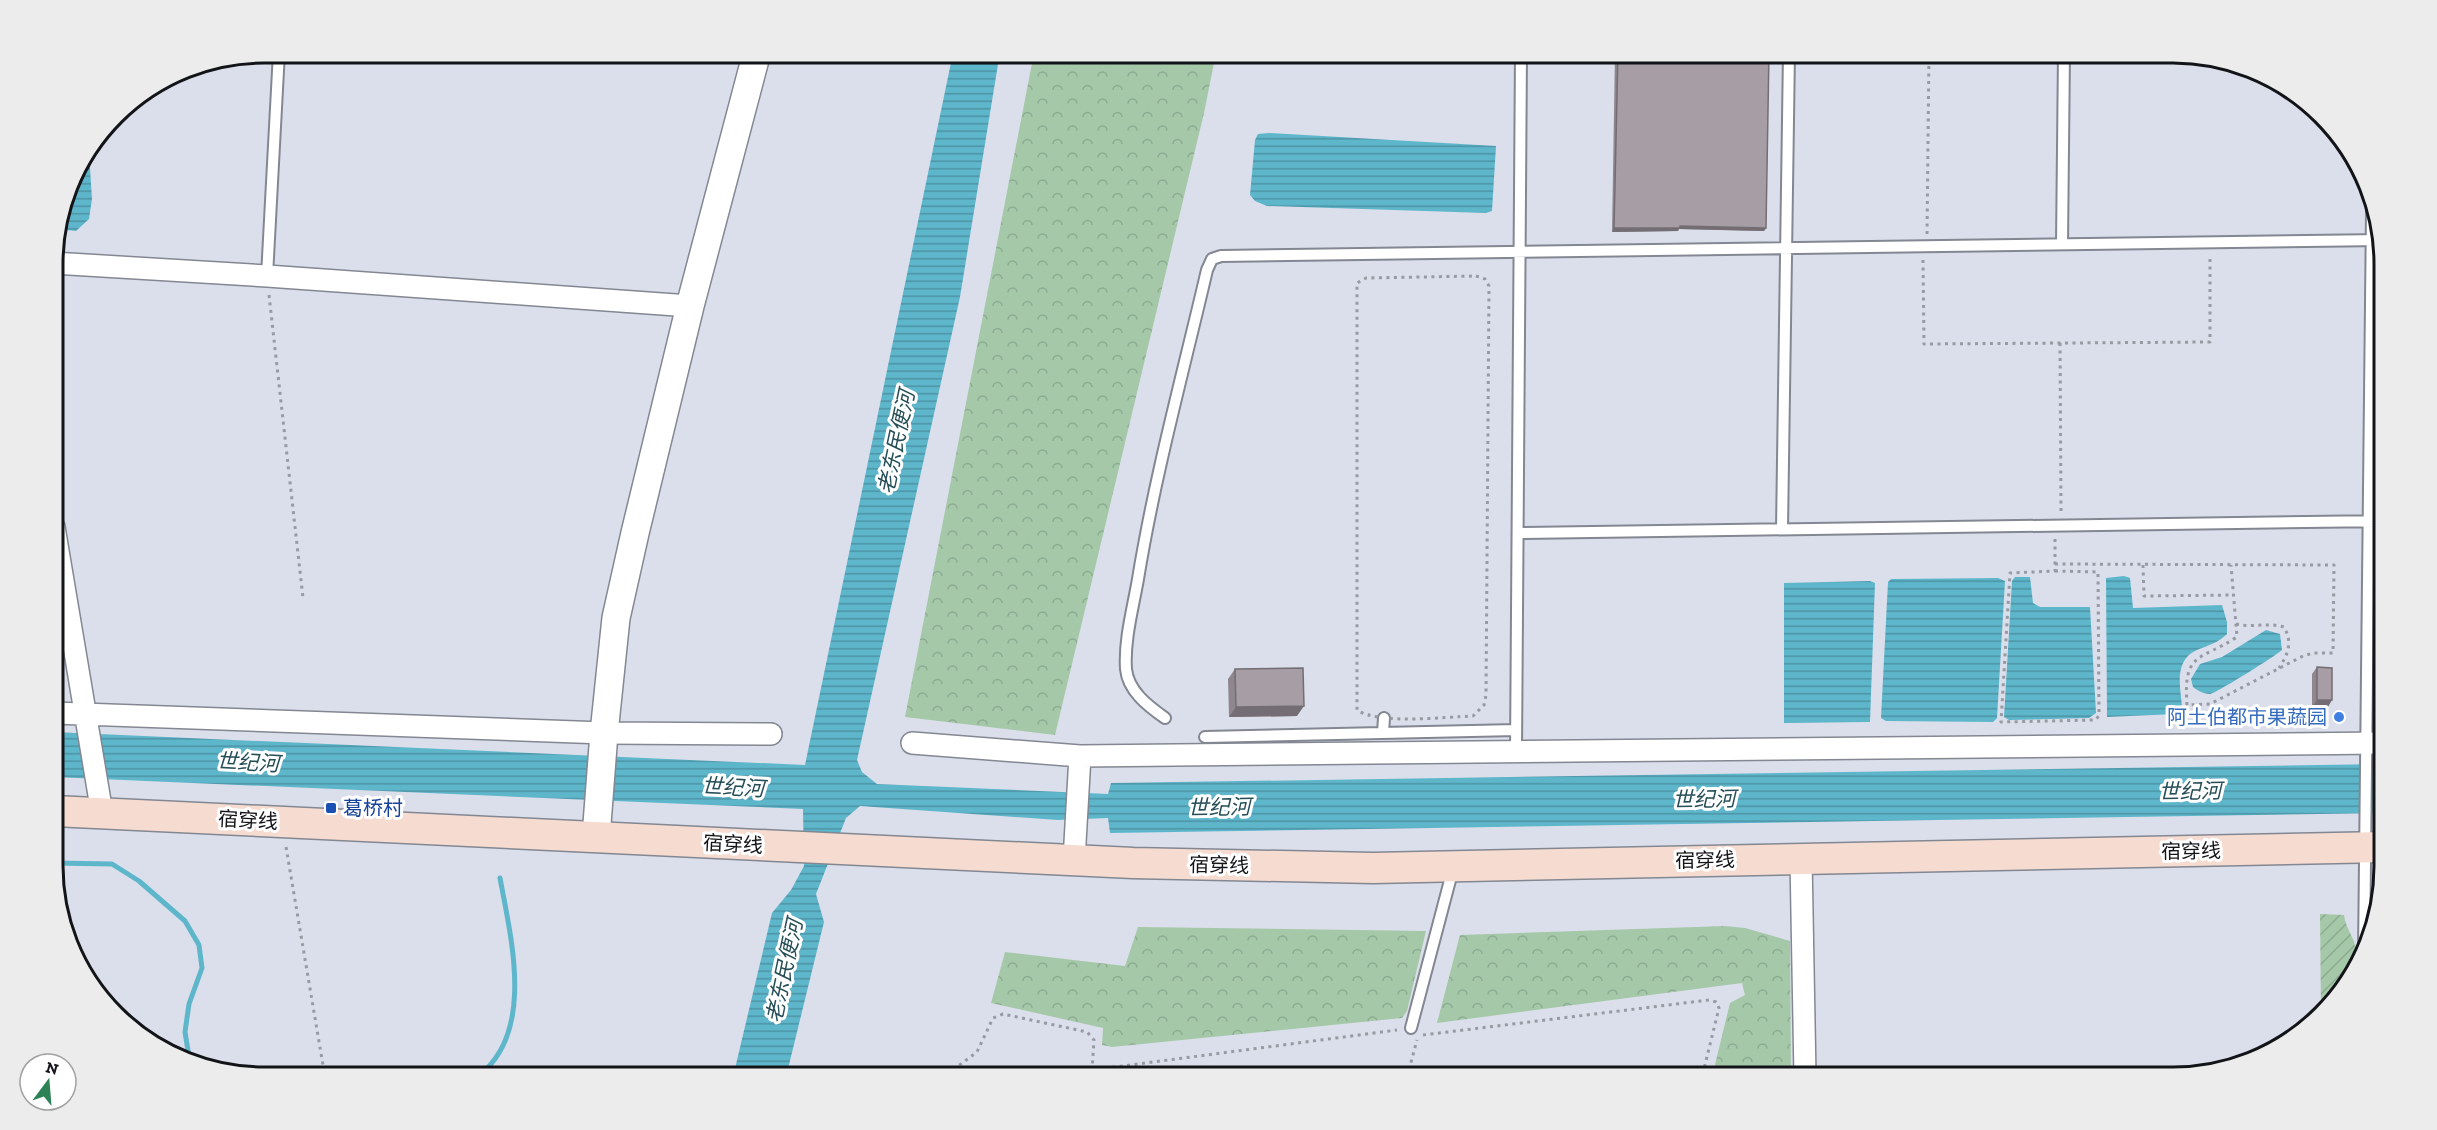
<svg xmlns="http://www.w3.org/2000/svg" width="2437" height="1130" viewBox="0 0 2437 1130" font-family="'Zilla Slab','Noto Sans SC',serif">
<defs>
<pattern id="forest-crowns" width="20" height="18" patternUnits="userSpaceOnUse" patternTransform="scale(1.5)"><rect width="20" height="18" fill="#a5c8a9"/><path d="M2 6a3 3 0 1 1 6 0M12 15a3 3 0 1 1 6 0" fill="none" stroke="#8dab91"/></pattern>
<pattern id="garden-furrows" width="10" height="10" patternUnits="userSpaceOnUse" patternTransform="scale(1.5)"><rect width="10" height="10" fill="#a5c8a9"/><path d="M-1 1l2-2M0 10L10 0M9 11l2-2" fill="none" stroke="#8dab91"/></pattern>
<pattern id="water-rules" width="6" height="5" patternUnits="userSpaceOnUse" patternTransform="scale(1.5)"><rect width="6" height="5" fill="#5eb6cb"/><path d="M0 2.5h6" fill="none" stroke="#4c93a4"/></pattern>
</defs>
<rect width="100%" height="100%" fill="#dbdfeb"/>
<path fill="url(#forest-crowns)" d="M 1034,53 L 1216,53 L 1204,113 L 1055,735 L 905,717 Z
M 1725,926 L 1745,928 L 1790,941 L 1791,1077 L 1712,1077 L 1730,1003 L 1745,995 L 1742,983 L 1437,1023 L 1460,935 Z
M 1138,927 L 1426,931 L 1407,1011 L 1402,1018 L 1112,1047 L 1102,1045 L 1103,1028 L 991,1003 L 1005,952 L 1125,966 Z"/>
<path fill="url(#garden-furrows)" d="M 2320,914 L 2344,915 C 2346,929 2354,937 2355,946 C 2359,972 2340,998 2321,1015 Z"/>
<path fill="url(#water-rules)" d="M 1000,52 L 960,297 L 857,760 L 862,772 L 877,784 L 1108,794 L 1111,783 L 2384,764 L 2384,813 L 1110,833 L 1108,818 L 1058,820 L 860,806 L 846,818 L 816,894 L 824,922 L 786,1077 L 733,1077 L 772,913 L 791,890 L 804,866 L 803,809 L 54,777 L 54,732 L 805,765 L 953,53 Z
M 1269,133 L 1496,146 L 1492,211 L 1486,213 L 1267,206 L 1255,201 L 1250,195 L 1255,140 L 1258,134 Z
M 89,152 L 92,199 L 89,219 L 76,231 L 58,229 L 74,171 Z
M 2124,576 L 2130,578 L 2133,608 L 2222,605 L 2227,622 L 2227,634 C 2218,643 2209,645 2197,650 C 2174,660 2180,686 2182,706 L 2181,712 L 2176,714 L 2107,717 L 2106,578 Z
M 2015,577 L 2030,577 L 2033,603 L 2040,607 L 2090,607 L 2096,713 L 2089,718 L 2009,720 L 2004,717 L 2012,581 Z
M 1998,578 L 2005,581 L 1997,718 L 1993,722 L 1886,721 L 1881,718 L 1888,582 L 1891,579 Z
M 1870,581 L 1875,583 L 1870,722 L 1784,723 L 1784,583 Z
M 2266,630 L 2280,634 L 2282,650 C 2277,655 2215,694 2210,694 C 2204,694 2198,691 2193,687 L 2191,679 L 2200,664 L 2222,657 Z"/>
<g fill="none" stroke-linecap="round" stroke-linejoin="round">
<path stroke="#5eb6cb" stroke-width="5" d="M 54,863 L 112,864 L 139,881 L 185,921 L 199,945 L 202,968 L 189,1004 L 185,1032 L 190,1063
M 477,1077 C 536,1034 511,938 500,878"/>
<g stroke="#838792" stroke-width="14">
<path id="service" d="M 2062,244 L 2064,52
M 267,276 L 279,52
M 2370,382 L 2383,382
M 1782,529 L 1789,52
M 1518,533 L 2384,521
M 1165,718 C 1148,706 1128,691 1126,669 C 1124,640 1133,608 1138,579 C 1155,475 1183,373 1207,270 L 1212,259 L 1221,256 L 2383,240
M 1383,732 L 1384,718
M 1205,737 L 1516,730
M 1516,752 L 1521,52
M 2364,954 L 2372,210
M 1411,1028 L 1453,869"/>
</g>
<g stroke="#838792" stroke-width="24">
<path id="minor" d="M 53,263 L 267,276 L 690,306
M 54,527 L 102,813
M 54,713 L 604,733 L 771,734
M 912,743 L 1080,756 L 2384,743
M 1801,858 L 1805,1077
M 1074,860 L 1080,756"/>
</g>
<g stroke="#838792" stroke-width="30">
<path id="tertiary" d="M 596,837 L 604,733 L 616,618 L 635,533 L 690,306 L 757,52"/>
</g>
<g stroke="#838792" stroke-width="33">
<path id="secondary" d="M 54,811 L 1133,863 L 1373,868 L 2384,847"/>
</g>
<path stroke="#979aa3" stroke-width="3" stroke-dasharray="3 4.5" stroke-linecap="butt" d="M 1927,234 L 1929,52
M 1923,260 L 1924,344 L 2210,342 L 2210,257
M 1476,276 L 1485,279 L 1489,286 L 1486,695 L 1484,705 L 1473,716 C 1444,717 1379,725 1357,710 L 1357,283 L 1366,278 Z
M 269,295 L 303,598
M 2060,343 L 2061,512
M 2055,539 L 2055,571 L 2010,573 L 2001,722 L 2095,720 L 2099,716 L 2098,572 L 2055,571
M 2055,564 L 2334,565 L 2333,653 L 2313,653 L 2303,656 L 2210,704 L 2187,705 C 2183,651 2200,661 2237,637 L 2231,565
M 2143,565 L 2144,596 L 2232,595
M 2236,624 C 2252,628 2267,622 2284,627 C 2293,643 2288,654 2279,668
M 286,847 L 325,1077
M 1423,1035 L 1709,1000 L 1716,1002 L 1719,1008 L 1702,1077
M 951,1077 L 954,1069 L 977,1052 L 993,1018 L 1003,1014 L 1087,1032 L 1094,1040 L 1092,1070 L 1397,1030
M 1407,1077 L 1417,1040"/>
<use href="#service" stroke="#fff" stroke-width="10"/>
<use href="#minor" stroke="#fff" stroke-width="21"/>
<use href="#tertiary" stroke="#fff" stroke-width="27"/>
<use href="#secondary" stroke="#f6dcd0" stroke-width="30"/>
</g>
<path fill="#8f878e" d="M 1615,52 L 1769,52 L 1766,228 L 1764,231 L 1679,229 L 1678,231 L 1612,232 Z
M 2317,667 L 2328,707 L 2312,707 L 2312,674 Z
M 1235,669 L 1297,716 L 1229,717 L 1228,679 Z"/>
<path fill="#746e74" d="M 1680,226 L 1766,228 L 1764,231 L 1679,229 L 1678,231 L 1612,232 L 1614,228 Z
M 2317,700 L 2332,700 L 2328,707 L 2312,707 Z
M 1304,706 L 1297,716 L 1229,717 L 1236,707 Z"/>
<path fill="#a69da5" stroke="#746e74" stroke-width="1.5" d="M 1618,52 L 1769,52 L 1766,228 L 1680,226 L 1680,228 L 1614,228 Z
M 2317,667 L 2332,668 L 2332,700 L 2317,700 Z
M 1303,668 L 1304,706 L 1236,707 L 1235,669 Z"/>
<circle fill="#3f7fe0" stroke="#fff" stroke-width="2" cx="2339" cy="717" r="6"/>
<rect fill="#1a4fb4" stroke="#fff" stroke-width="2" x="325" y="802" width="12" height="12" rx="3"/>
<g text-anchor="middle" dominant-baseline="central" stroke-width="6" stroke-linejoin="round" paint-order="stroke">
<g font-size="20" fill="#366cbe" stroke="#fff" text-anchor="end">
<text x="2327" y="717">阿土伯都市果蔬园</text>
</g>
<g font-size="20" fill="#164399" stroke="#fff" text-anchor="start">
<text x="343" y="808">葛桥村</text>
</g>
<g font-size="20" fill="#131418" stroke="#fff">
<text transform="translate(248 820) rotate(3)">宿穿线</text>
<text transform="translate(733 844) rotate(3)">宿穿线</text>
<text transform="translate(2191 851) rotate(-1)">宿穿线</text>
<text transform="translate(1705 860) rotate(-1)">宿穿线</text>
<text transform="translate(1219 865) rotate(1)">宿穿线</text>
</g>
<g font-size="21" font-style="italic" fill="#254e57" stroke="#fff">
<text transform="translate(896 442) rotate(-78)">老东民便河</text>
<text transform="translate(248 762) rotate(3)">世纪河</text>
<text transform="translate(733 787) rotate(3)">世纪河</text>
<text transform="translate(2190 791) rotate(-1)">世纪河</text>
<text transform="translate(1704 799) rotate(-1)">世纪河</text>
<text transform="translate(1219 807) rotate(-1)">世纪河</text>
<text transform="translate(784 971) rotate(-78)">老东民便河</text>
</g>
</g>
<path d="M0 0H2437V1130H0ZM264 63H2173A201 201 0 0 1 2374 264V866A201 201 0 0 1 2173 1067H264A201 201 0 0 1 63 866V264A201 201 0 0 1 264 63Z" fill="#ececed" fill-rule="evenodd"/>
<path fill="none" stroke="#131418" stroke-width="3" d="M264 63H2173A201 201 0 0 1 2374 264V866A201 201 0 0 1 2173 1067H264A201 201 0 0 1 63 866V264A201 201 0 0 1 264 63Z"/>
<g transform="translate(48 1082) rotate(16)"><circle r="28" fill="#ffffff" stroke="#a1a1a3" stroke-width="1.5"/>
<path d="M0-4.5L10 22L0 15L-10 22Z" fill="#2d8255"/>
<text y="-9" font-size="16" font-weight="bold" text-anchor="middle" fill="#131418">N</text>
</g>
</svg>
